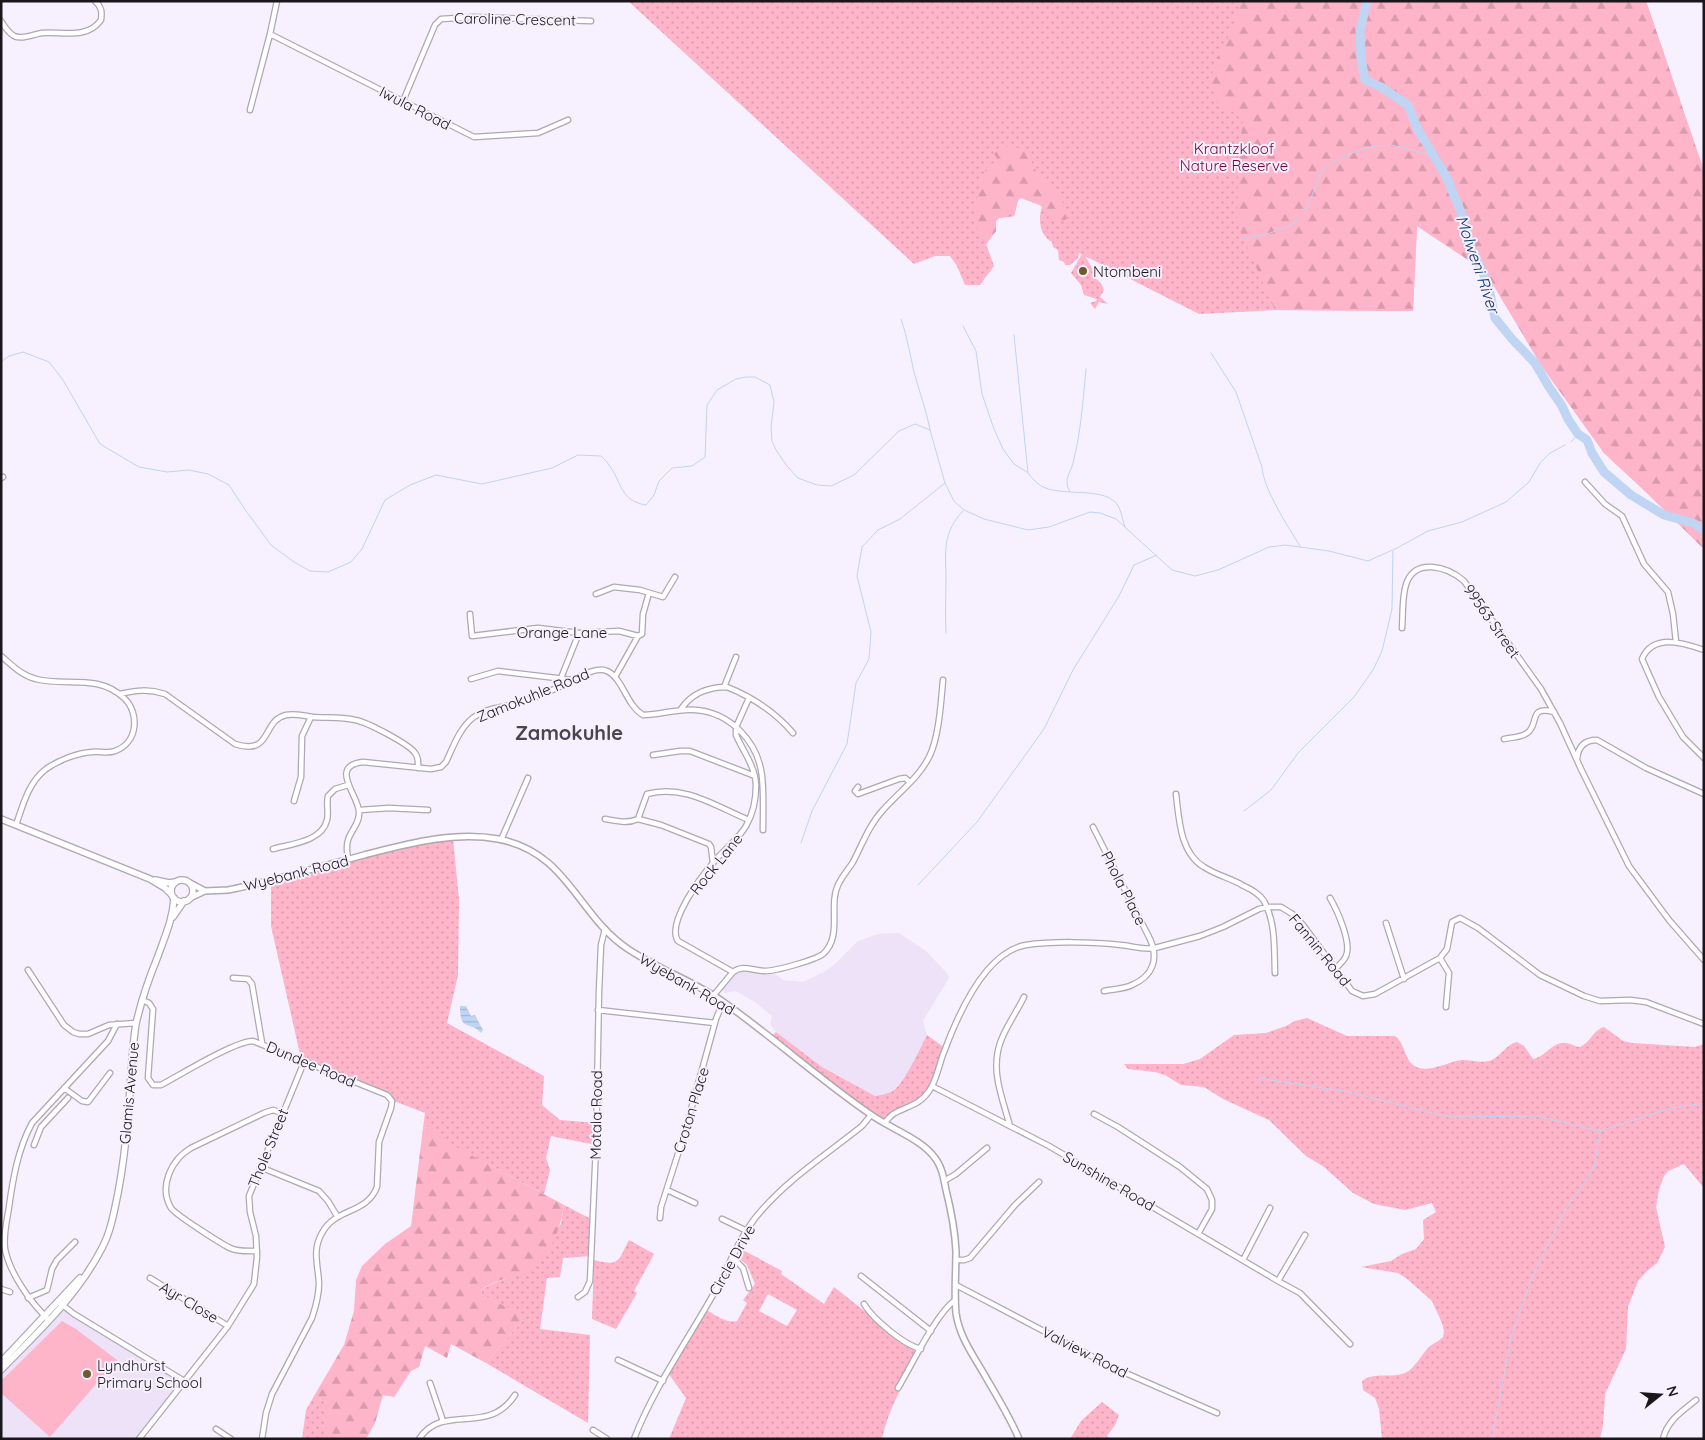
<svg xmlns="http://www.w3.org/2000/svg" width="1705" height="1440" viewBox="0 0 1705 1440" font-family="Quicksand,sans-serif">
<defs>
<pattern id="grass-dots" width="8" height="8" patternUnits="userSpaceOnUse" patternTransform="scale(1.25)"><rect width="8" height="8" fill="#feb4c9"/><path d="M2 2h.1M6 6h.1" fill="none" stroke="#d99aac" stroke-width="1.8" stroke-linecap="round"/></pattern>
<pattern id="forest-firs" width="22" height="20" patternUnits="userSpaceOnUse" patternTransform="scale(1.25)"><rect width="22" height="20" fill="#feb4c9"/><path d="M5 1l3.5 6h-7zM16 11l3.5 6h-7z" fill="#d99aac"/></pattern>
<pattern id="water-rules" width="6" height="5" patternUnits="userSpaceOnUse" patternTransform="scale(1.25)"><rect width="6" height="5" fill="#c0d4f3"/><path d="M0 2.5h6" fill="none" stroke="#a4b5d0"/></pattern>
</defs>
<rect width="100%" height="100%" fill="#f7f0fe"/>
<path fill="#ede2f7" d="M 899,933 L 926,951 L 947,973 L 949,978 L 923,1021 L 927,1035 L 912,1066 L 893,1092 L 875,1096 L 822,1067 L 776,1032 L 770,1024 L 772,1016 L 755,1002 L 736,991 L 725,993 L 720,989 L 739,969 L 777,975 L 783,980 L 803,982 L 824,972 L 835,964 L 858,941 L 878,934 Z
M 62,1304 L 184,1381 L 138,1439 L 1,1439 L 1,1370 Z"/>
<path fill="url(#grass-dots)" fill-rule="evenodd" d="M 628,1 L 1646,1 L 1704,171 L 1704,549 L 1648,494 L 1604,453 L 1541,365 L 1485,271 L 1417,226 L 1413,311 L 1275,310 L 1199,314 L 1085,256 L 1092,268 L 1094,277 L 1101,283 L 1104,290 L 1100,297 L 1108,304 L 1099,302 L 1095,309 L 1090,303 L 1096,301 L 1097,299 L 1084,295 L 1081,285 L 1071,273 L 1082,254 L 1079,253 L 1078,258 L 1070,265 L 1065,265 L 1064,262 L 1059,260 L 1058,250 L 1053,247 L 1052,242 C 1039,234 1038,220 1042,206 L 1021,198 L 1018,200 L 1014,216 L 999,218 L 996,221 L 996,231 L 986,244 L 994,266 L 980,285 L 965,285 L 957,266 L 950,256 L 935,256 L 914,264 Z
M 453,838 L 459,900 L 458,975 L 447,1023 L 544,1076 L 542,1105 L 560,1120 L 597,1123 L 596,1145 L 551,1136 L 546,1158 L 550,1170 L 544,1194 L 438,1138 L 430,1127 L 423,1128 L 425,1113 L 394,1101 L 390,1096 L 301,1059 L 300,1054 L 271,926 L 271,879 L 407,844 Z
M 1307,1018 L 1347,1036 L 1395,1036 C 1405,1043 1404,1058 1413,1065 C 1427,1075 1446,1062 1462,1060 C 1470,1060 1481,1063 1489,1061 C 1500,1058 1506,1044 1517,1042 L 1524,1046 L 1533,1059 C 1545,1057 1552,1042 1565,1043 C 1571,1043 1575,1047 1580,1047 C 1591,1042 1593,1030 1604,1027 L 1623,1041 L 1632,1043 L 1695,1047 L 1704,1044 L 1704,1188 L 1684,1164 L 1668,1171 L 1664,1176 L 1659,1189 L 1656,1207 L 1665,1247 L 1657,1263 L 1647,1271 L 1638,1281 L 1628,1307 L 1626,1349 L 1605,1394 L 1603,1425 L 1600,1439 L 1382,1439 L 1379,1409 L 1375,1398 L 1363,1390 L 1362,1381 C 1375,1371 1391,1379 1405,1373 C 1416,1368 1421,1354 1430,1346 C 1434,1343 1439,1341 1443,1337 L 1444,1331 L 1442,1323 L 1432,1301 L 1406,1278 L 1398,1273 L 1361,1267 L 1391,1261 L 1402,1254 L 1416,1249 L 1424,1239 L 1423,1220 L 1436,1212 L 1432,1203 L 1405,1210 L 1374,1204 L 1353,1193 L 1324,1167 L 1306,1156 L 1269,1120 L 1223,1099 L 1204,1087 L 1181,1085 L 1165,1075 L 1155,1072 L 1128,1069 L 1124,1064 L 1183,1064 L 1200,1059 L 1234,1035 L 1266,1033 L 1286,1026 L 1295,1021 Z
M 776,1032 L 822,1067 L 875,1096 C 880,1095 886,1094 891,1092 C 902,1088 921,1047 927,1035 L 945,1048 L 932,1086 L 924,1098 L 893,1114 L 884,1124 L 770,1038 Z
M 564,1205 L 593,1220 L 592,1256 L 563,1258 L 560,1277 L 547,1278 L 540,1329 L 590,1335 L 588,1423 L 486,1363 L 523,1320 L 522,1315 L 482,1295 L 481,1290 L 496,1282 L 524,1273 L 561,1224 Z
M 629,1240 L 654,1254 L 634,1291 L 637,1293 L 616,1329 L 592,1319 L 594,1260 C 620,1267 618,1261 629,1240 Z
M 743,1250 L 782,1271 L 781,1274 L 824,1304 L 834,1287 L 919,1354 C 905,1381 888,1409 882,1439 L 669,1439 L 686,1398 L 668,1373 L 705,1309 C 714,1314 726,1324 737,1321 L 747,1303 L 743,1300 L 755,1284 L 747,1265 L 740,1259 ZM 768,1294 L 797,1310 L 787,1326 L 759,1311 Z
M 314,1396 L 327,1403 L 327,1439 L 302,1439 L 306,1410 Z
M 1102,1402 L 1119,1415 L 1115,1425 L 1107,1436 L 1110,1439 L 1070,1439 L 1081,1421 Z"/>
<path fill="url(#forest-firs)" d="M 1240,1 L 1646,1 L 1704,171 L 1704,549 L 1648,494 L 1604,453 L 1541,365 L 1485,271 L 1417,226 L 1413,311 L 1275,310 L 1237,224 L 1238,159 L 1243,118 L 1217,103 L 1210,80 L 1219,54 L 1232,30 Z
M 1006,147 L 1021,148 L 1027,151 L 1037,174 L 1041,179 L 1061,196 L 1064,207 L 1070,215 L 1065,220 C 1048,222 1050,213 1041,206 C 1036,202 1027,200 1021,198 L 1018,200 L 1014,216 L 999,218 L 996,221 L 996,231 L 986,244 C 980,237 976,229 975,219 C 974,208 981,174 988,166 C 992,163 995,163 999,162 L 993,152 L 999,148 Z
M 430,1127 L 433,1127 L 439,1138 L 564,1205 C 559,1233 551,1258 524,1273 C 517,1277 506,1278 498,1281 C 492,1283 486,1287 481,1290 L 482,1295 L 523,1315 L 523,1320 L 486,1363 L 451,1344 L 447,1358 L 425,1346 L 419,1367 L 411,1371 L 394,1397 L 383,1395 L 375,1423 L 366,1439 L 327,1439 L 327,1403 L 314,1396 L 344,1345 L 354,1311 L 356,1280 L 362,1266 L 385,1244 L 411,1226 L 423,1128 Z"/>
<path fill="#feb4c9" d="M 62,1321 L 76,1329 L 117,1360 L 50,1437 L 1,1393 L 1,1381 Z"/>
<path fill="url(#water-rules)" d="M 460,1006 L 466,1006 L 471,1016 L 475,1015 L 483,1030 L 481,1033 C 470,1020 460,1033 460,1006 Z"/>
<g fill="none" stroke-linecap="round" stroke-linejoin="round">
<path stroke="#c0d4f3" stroke-width="1" d="M 1243,239 L 1270,233 L 1292,225 L 1305,213 L 1322,170 L 1335,161 L 1359,150 L 1375,146 L 1392,145 L 1434,156
M 901,319 C 907,336 910,354 914,372 C 919,391 926,409 930,429
M 963,326 L 976,351 L 982,394 L 994,429 L 1003,449 L 1014,464 L 1027,472
M 1014,335 L 1028,473 C 1041,490 1049,490 1069,492
M 1211,353 L 1236,392 L 1262,467 C 1263,488 1288,527 1300,546
M 1,362 L 9,356 L 23,352 L 49,362 L 63,380 L 100,444 L 139,467 L 167,472 L 189,470 L 208,474 L 229,485 L 244,508 L 271,545 L 294,562 L 310,571 L 328,572 L 351,562 L 362,549 L 385,500 L 410,485 L 436,475 L 482,484 L 552,468 L 578,455 L 601,456 C 604,459 607,462 609,465 C 622,482 620,501 646,505 L 654,495 L 659,481 L 672,468 L 692,466 L 705,457 L 707,405 L 717,390 L 736,379 L 746,377 L 755,377 L 770,385 L 774,402 L 771,427 L 772,441 L 776,450 L 787,466 L 798,478 L 817,485 L 831,486 L 854,475 L 899,431 L 915,424 L 930,430 L 945,483 L 954,501 L 964,510 L 984,519 L 1028,530 L 1049,527 L 1090,512 L 1100,513 L 1116,519 L 1172,570 L 1195,576 L 1218,570 L 1269,547 L 1285,545 L 1329,551 L 1368,561 L 1397,548 L 1428,531 L 1462,522 L 1506,502 L 1529,482 L 1540,463 L 1550,453 L 1565,445
M 1086,369 C 1083,400 1081,432 1073,463 C 1070,475 1063,479 1070,492 C 1084,493 1103,492 1114,501 C 1121,506 1122,519 1125,527
M 1571,442 L 1578,434
M 946,633 C 945,613 946,593 946,573 C 945,548 944,531 963,511
M 1244,811 L 1271,790 L 1298,753 L 1354,697 L 1373,670 L 1382,651 L 1392,609 L 1393,551
M 801,843 L 812,811 L 847,744 L 856,683 L 869,659 L 871,632 L 857,576 L 862,547 L 878,530 L 900,519 L 945,483
M 918,885 L 977,822 L 1044,729 L 1073,670 L 1119,596 L 1134,565 L 1157,555
M 1258,1078 L 1349,1092 L 1449,1117 L 1537,1116 L 1600,1131 L 1667,1109 L 1704,1103
M 1492,1439 L 1511,1337 L 1533,1275 L 1564,1212 L 1594,1168 L 1600,1132"/>
<path stroke="#c0d4f3" stroke-width="9" d="M 1367,1 L 1360,31 L 1361,58 L 1365,80 L 1381,87 L 1408,105 L 1417,128 L 1447,178 L 1462,215 L 1471,247 L 1488,284 L 1495,318 L 1512,339 L 1535,363 L 1549,387 L 1562,406 L 1568,419 L 1578,434 L 1587,440 L 1592,453 L 1604,472 L 1631,495 L 1664,515 L 1693,523 L 1704,530"/>
<g stroke="#aea7b4" stroke-width="7">
<path id="minor" d="M 1,21 C 4,26 9,33 14,36 C 22,40 34,34 42,33 C 61,31 87,40 101,20 C 102,12 102,7 95,1
M 270,34 L 474,137 L 538,133 L 568,120
M 403,101 L 435,25 L 441,19 L 474,17 L 591,21
M 250,110 L 270,34 L 277,1
M 1,478 L 3,477
M 1585,482 L 1605,504 L 1622,516 L 1644,564 L 1668,592 L 1673,614 L 1676,642
M 596,594 L 614,587 L 640,590 L 663,597 L 675,577
M 470,614 L 472,636 L 538,628 L 579,633 L 619,631 L 638,636 L 642,634 L 643,614 L 649,593
M 1402,628 C 1404,605 1398,565 1432,567 C 1444,568 1455,573 1464,581 L 1541,689 L 1560,723 L 1581,769 L 1629,866 L 1669,920 L 1704,960
M 1704,650 C 1684,643 1653,633 1642,659 L 1659,697 L 1683,737 L 1704,758
M 1,656 C 12,665 22,676 36,679 C 65,687 98,673 124,698 C 140,713 138,743 115,751 C 108,754 100,751 92,752 C 77,753 59,760 46,769 C 28,783 23,805 16,825
M 615,677 L 638,636
M 561,678 L 579,633
M 471,679 L 498,671 L 573,680
M 724,687 L 736,657
M 120,694 C 136,690 149,689 165,694 L 235,744 C 273,756 261,721 286,715 C 295,713 304,716 313,717 C 327,718 342,717 355,720 C 367,722 409,744 415,753 C 419,758 418,763 418,768
M 681,709 C 692,693 708,687 727,687 C 752,697 776,713 793,733
M 1504,739 C 1511,737 1521,738 1527,733 C 1540,725 1527,705 1554,712
M 653,755 L 680,751 L 690,751 L 755,776
M 1577,759 C 1578,747 1584,740 1597,740 L 1646,768 L 1704,794
M 858,787 L 855,791 L 858,794 L 899,779 L 905,778 L 910,782
M 1176,794 C 1179,819 1180,853 1204,867 C 1216,875 1230,878 1242,885 C 1250,889 1259,893 1264,901 C 1276,923 1274,949 1275,973
M 294,801 L 301,777 L 302,736 L 311,717
M 360,810 L 389,808 L 428,810
M 605,819 C 617,821 627,824 638,819 L 647,794 C 685,784 715,806 749,820
M 638,819 L 661,825 L 709,844 L 711,847 L 713,863
M 1093,827 L 1150,939 C 1159,959 1153,976 1132,985 C 1124,989 1113,989 1104,991
M 501,840 L 528,778
M 273,849 C 290,844 322,842 327,820 C 329,813 326,804 328,796 L 335,789 L 348,785
M 348,859 C 347,853 346,846 348,840 C 351,830 360,823 359,812 C 359,796 328,766 363,762 L 431,769 L 441,767 L 446,762 C 453,747 460,727 474,717 C 488,707 502,708 518,703 C 531,699 544,694 557,688 C 569,683 594,665 607,671 C 623,678 626,705 643,715 C 661,715 678,708 696,710 C 731,713 758,742 762,776 C 764,794 763,812 763,830
M 1330,898 C 1337,910 1352,943 1346,956 C 1344,961 1339,965 1335,969
M 1386,923 L 1404,979
M 1440,958 L 1449,973 L 1446,1007
M 28,970 L 64,1025 L 73,1032 L 79,1034 L 88,1034 L 109,1025 L 136,1023
M 733,972 C 743,964 753,971 765,971 C 776,971 815,960 823,954 C 843,936 828,906 838,885 C 842,876 848,870 853,862 C 862,845 869,825 883,810 C 899,792 920,777 930,755 C 939,736 941,702 943,680
M 233,978 L 248,979 L 252,984 L 262,1043
M 713,996 L 733,972 L 678,941 C 666,923 701,877 713,863 C 723,850 738,840 746,826 C 753,814 756,798 756,785 C 755,766 743,751 736,735 L 736,727 L 749,698
M 142,1000 L 149,1003 L 153,1009 L 148,1078 L 153,1085 L 161,1085 C 180,1075 235,1041 253,1041 L 387,1095 L 392,1101 L 391,1108 L 379,1142 L 377,1187 C 366,1215 336,1207 322,1233 C 312,1250 318,1265 319,1283 C 319,1295 316,1306 312,1318 L 272,1394 L 266,1413 L 262,1439
M 598,1010 L 715,1023
M 932,1086 L 1049,1146 L 1278,1281 L 1305,1235
M 64,1088 L 82,1101 L 88,1102 L 110,1073
M 1094,1114 L 1118,1127 L 1180,1167 L 1207,1189 L 1212,1200 L 1212,1209 L 1198,1234
M 884,1123 C 888,1120 890,1115 895,1113 C 908,1106 921,1104 929,1091 C 937,1080 939,1064 944,1052 C 957,1017 984,952 1026,945 C 1051,941 1096,942 1121,945 C 1132,946 1143,950 1155,948 L 1200,936 L 1223,927 L 1259,909 L 1266,907 L 1281,907 L 1294,915 L 1303,925 L 1352,991 L 1363,996 L 1375,994 L 1440,958 L 1447,949 L 1452,922 L 1460,918 L 1478,928 L 1540,975 L 1584,996 L 1600,1001 L 1630,1000 L 1646,1002 L 1704,1024
M 1010,1126 C 1002,1097 989,1068 1002,1038 C 1008,1024 1017,1011 1024,997
M 34,1145 L 41,1127 L 68,1098
M 260,1167 L 319,1191 L 328,1201 L 337,1216
M 944,1181 L 956,1174 L 987,1148
M 667,1190 L 695,1203
M 660,1218 L 661,1207 L 684,1135 L 716,1019 L 723,1002
M 722,1219 L 747,1231
M 257,1251 C 248,1251 238,1252 230,1248 C 220,1243 176,1215 171,1208 C 158,1186 172,1159 191,1148 L 264,1113 L 273,1110 L 282,1113
M 732,1257 L 743,1268 L 749,1288
M 956,1260 L 964,1260 L 970,1258 L 1015,1205 L 1039,1182
M 1243,1260 L 1270,1208
M 861,1276 L 931,1331
M 150,1278 L 228,1326
M 1278,1281 L 1300,1293 L 1350,1344
M 956,1285 L 1114,1368 L 1217,1413
M 1,1289 L 10,1292
M 578,1297 L 585,1292 L 590,1281 L 596,1146 L 599,991 L 601,945 L 605,929
M 28,1298 L 47,1290 L 52,1269 L 57,1260 L 75,1242
M 60,1303 L 74,1314 L 184,1381
M 864,1304 C 873,1319 904,1345 921,1349
M 49,1320 C 31,1303 10,1274 5,1249 C 3,1235 7,1221 9,1207 C 13,1178 18,1149 32,1123 L 108,1041 L 117,1024
M 618,1360 L 663,1381
M 430,1383 L 443,1421
M 898,1388 C 912,1365 935,1315 955,1300
M 216,1429 L 231,1439
M 593,1430 L 607,1439
M 139,1439 L 228,1326 L 254,1284 L 257,1257 L 256,1236 L 250,1212 L 249,1196 L 304,1062
M 419,1439 C 443,1402 488,1437 515,1395
M 634,1439 C 655,1385 690,1337 718,1286 C 730,1263 740,1237 756,1217 C 786,1180 826,1155 862,1126 L 871,1115
M 1663,1439 C 1667,1421 1682,1411 1696,1400"/>
</g>
<g stroke="#aea7b4" stroke-width="8">
<path id="tertiary" d="M 190,883 L 205,891 L 228,890 C 274,881 319,867 364,855 C 407,844 453,831 498,839 C 568,852 577,915 628,949 C 658,969 693,981 722,1001 C 773,1037 819,1079 870,1114 C 889,1128 922,1139 935,1158 C 942,1167 944,1179 946,1190 C 951,1210 955,1231 956,1251 C 956,1272 954,1293 956,1313 C 959,1336 973,1355 984,1374 C 996,1395 1010,1417 1019,1439
M 190,898 L 205,891"/>
</g>
<g stroke="#aea7b4" stroke-width="8">
<path id="secondary" d="M 1,819 L 150,879 L 165,888 L 171,894
M 155,880 L 169,883 L 175,882
M171 891a11 11 0 1 1 22 0a11 11 0 1 1-22 0Z
M 173,917 L 184,901
M 1,1362 L 80,1278
M 1,1370 C 38,1332 78,1295 102,1248 C 111,1231 114,1212 118,1193 C 123,1167 126,1141 128,1115 C 131,1085 131,1054 136,1024 C 141,1001 149,978 158,956 C 165,936 173,919 174,898"/>
</g>
<use href="#minor" stroke="#fff" stroke-width="4.5"/>
<use href="#tertiary" stroke="#fff" stroke-width="5"/>
<use href="#secondary" stroke="#fff" stroke-width="5.5"/>
</g>
<g fill="#74572a" stroke="#f7f0fe" stroke-width="2">
<circle cx="1083" cy="271" r="5"/>
<circle cx="87" cy="1374" r="5"/>
</g>
<g text-anchor="middle" dominant-baseline="central" stroke-width="4" stroke-linejoin="round" paint-order="stroke">
<g font-size="15" fill="#1a171c" stroke="#f7f0fe">
<text transform="translate(515 19) rotate(1)">Caroline Crescent</text>
<text transform="translate(415 108) rotate(27)">Iwula Road</text>
<text transform="translate(1492 621) rotate(55)">99563 Street</text>
<text x="562" y="632">Orange Lane</text>
<text transform="translate(533 695) rotate(-22)">Zamokuhle Road</text>
<text transform="translate(716 864) rotate(-51)">Rock Lane</text>
<text transform="translate(296 873) rotate(-14)">Wyebank Road</text>
<text transform="translate(1124 888) rotate(63)">Phola Place</text>
<text transform="translate(1320 950) rotate(51)">Fannin Road</text>
<text transform="translate(687 984) rotate(30)">Wyebank Road</text>
<text transform="translate(311 1064) rotate(23)">Dundee Road</text>
<text transform="translate(129 1093) rotate(-85)">Glamis Avenue</text>
<text transform="translate(691 1110) rotate(-73)">Croton Place</text>
<text transform="translate(596 1115) rotate(-89)">Motala Road</text>
<text transform="translate(268 1148) rotate(-68)">Thole Street</text>
<text transform="translate(1109 1181) rotate(30)">Sunshine Road</text>
<text transform="translate(732 1260) rotate(-61)">Circle Drive</text>
<text transform="translate(189 1302) rotate(31)">Ayr Close</text>
<text transform="translate(1085 1352) rotate(27)">Valview Road</text>
</g>
<g font-size="15" fill="#79003b" stroke="#f7f0fe">
<text x="1234" y="148">Krantzkloof<tspan x="1234" dy="17">Nature Reserve</tspan></text>
</g>
<g font-size="15" fill="#1a171c" stroke="#f7f0fe" text-anchor="start">
<text x="1093" y="271">Ntombeni</text>
<text x="97" y="1365">Lyndhurst<tspan x="97" dy="17">Primary School</tspan></text>
</g>
<g font-size="16" font-style="italic" fill="#063172" stroke="#f7f0fe">
<text transform="translate(1478 264) rotate(71)">Molweni River</text>
</g>
<g font-size="20" font-weight="bold" fill="#4b4550" stroke="#f7f0fe">
<text x="569" y="732">Zamokuhle</text>
</g>
</g>
<rect width="1705" height="1440" fill="none" stroke="#1a171c" stroke-width="5"/>
<g transform="translate(1660 1395) rotate(73)" stroke="#f7f0fe" stroke-width="4" paint-order="stroke">
<path d="M0-4L9 19L0 12L-9 19Z" fill="#1a171c"/>
<text y="-8" font-size="14" font-weight="bold" text-anchor="middle" fill="#1a171c">N</text>
</g>
</svg>
